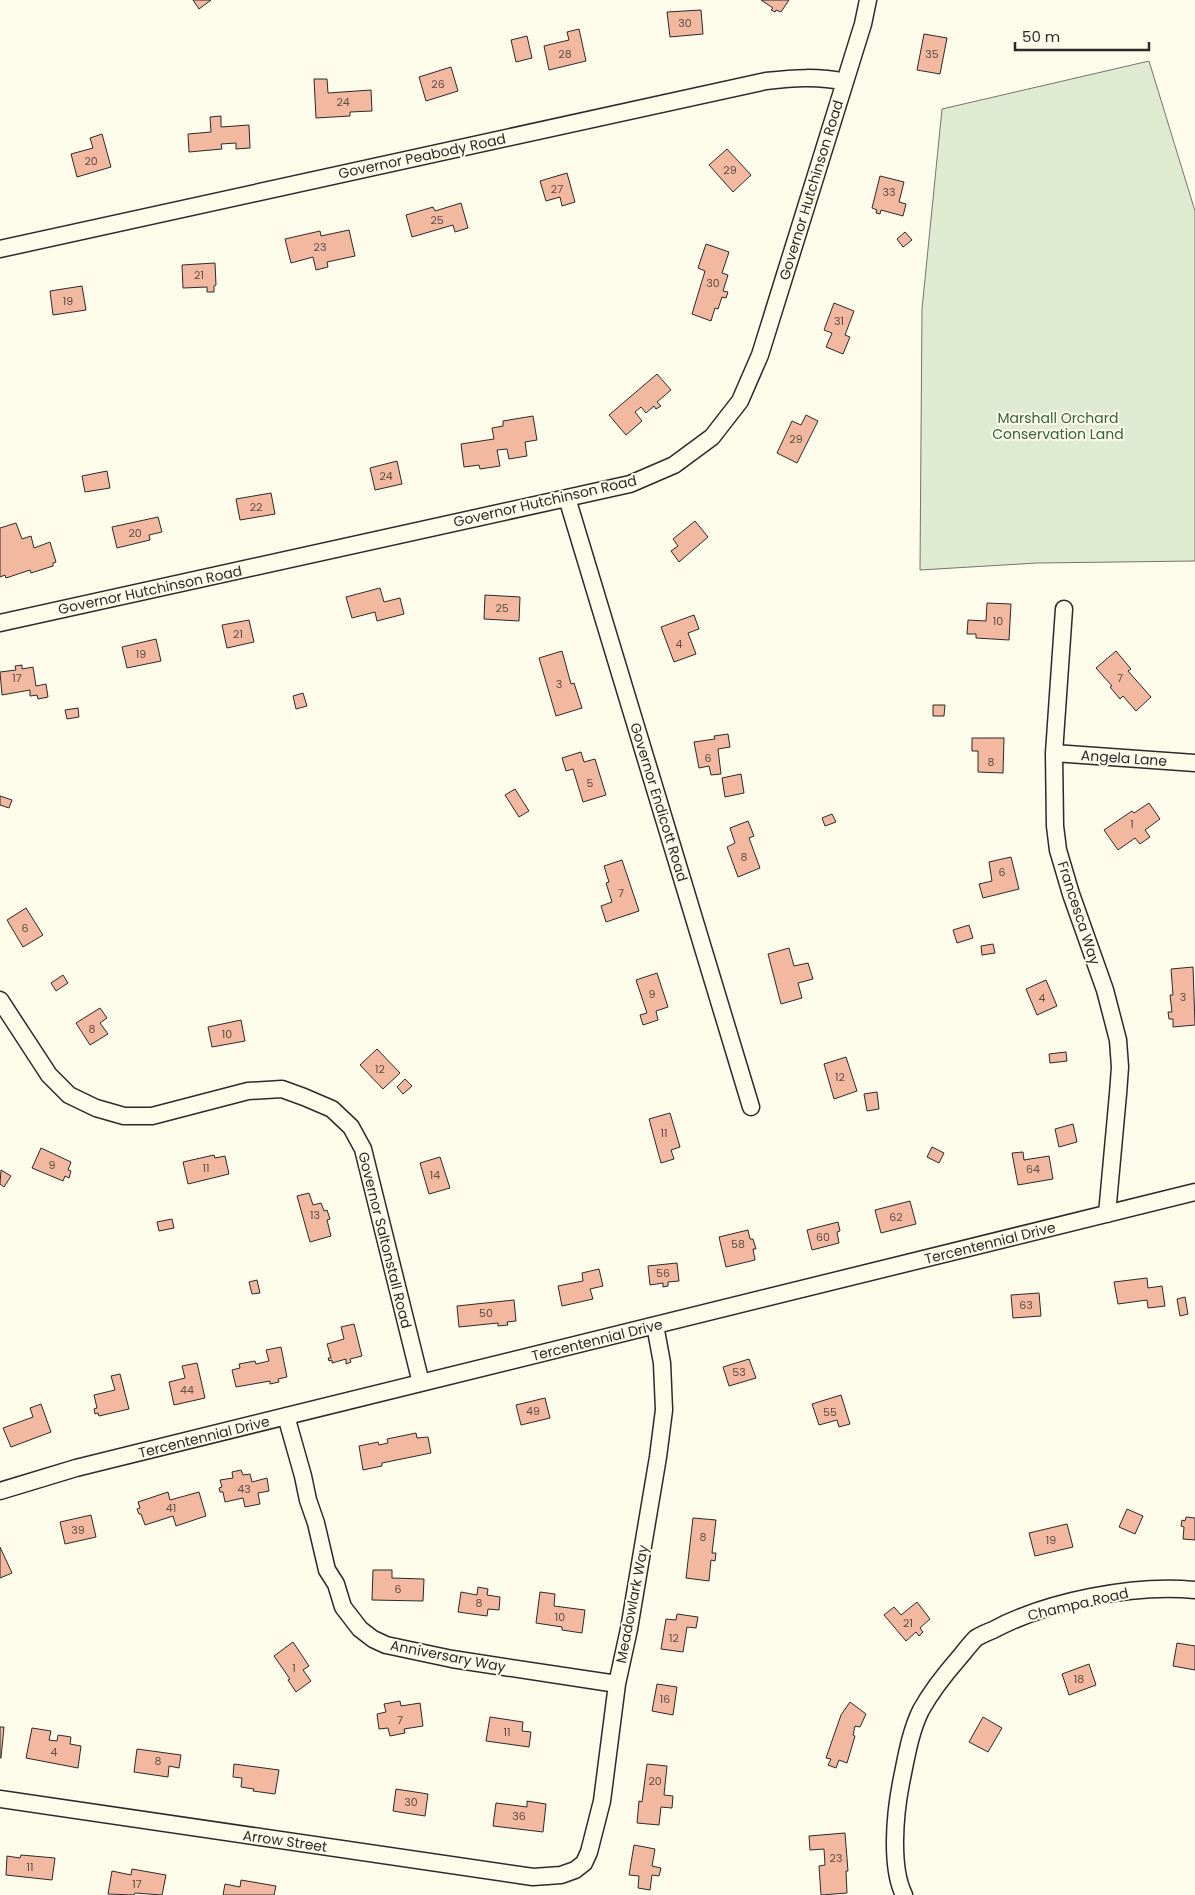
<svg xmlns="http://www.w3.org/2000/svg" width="1195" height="1895" viewBox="0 0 1195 1895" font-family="Poppins,sans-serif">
<rect width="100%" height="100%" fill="#fdfbea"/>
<path fill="#deebd1" stroke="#74746e" d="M 1149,61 L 1195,211 L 1195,561 L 1037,563 L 920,570 L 922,309 L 942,109 Z"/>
<path fill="#f2b8a0" stroke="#2b2b2b" d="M 193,0 L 211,0 L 199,9 Z
M 761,0 L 789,0 L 781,12 L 776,10 L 775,12 L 771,10 L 773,8 Z
M 701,10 L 703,34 L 670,37 L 667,12 Z
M 579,29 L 586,61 L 549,70 L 544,46 L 569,40 L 567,32 Z
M 924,34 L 947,38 L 940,74 L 917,70 Z
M 527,36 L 532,58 L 516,62 L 511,40 Z
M 451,67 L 458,91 L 426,101 L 419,77 Z
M 314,79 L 327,79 L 328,93 L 371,90 L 372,111 L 350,112 L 350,116 L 316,118 Z
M 221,116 L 221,127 L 249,125 L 250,148 L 236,149 L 236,143 L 221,144 L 222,149 L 189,152 L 188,134 L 211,132 L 210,117 Z
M 102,134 L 111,167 L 77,177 L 71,154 L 93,148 L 90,138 Z
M 727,149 L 751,175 L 733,192 L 709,165 Z
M 567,173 L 575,202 L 562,206 L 560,197 L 546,201 L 540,181 Z
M 880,176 L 904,182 L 899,202 L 906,204 L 903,216 L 881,210 L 880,214 L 876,213 L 877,210 L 872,208 Z
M 461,203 L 468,228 L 455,232 L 453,225 L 412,237 L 406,215 L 433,207 L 435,211 Z
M 349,230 L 355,256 L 327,262 L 328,267 L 316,270 L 313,257 L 291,263 L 285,239 L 320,231 L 321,236 Z
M 905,232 L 912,240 L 903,247 L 897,239 Z
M 706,244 L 729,252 L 722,273 L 728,275 L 723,291 L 728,292 L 726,298 L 722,297 L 718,309 L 715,308 L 711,321 L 692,314 L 705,271 L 698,268 Z
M 215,263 L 216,285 L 214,286 L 214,292 L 207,292 L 207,287 L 183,288 L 182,265 Z
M 82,286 L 86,310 L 53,315 L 50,291 Z
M 834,303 L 854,311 L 845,335 L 850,337 L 843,354 L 826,347 L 832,333 L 824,330 Z
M 657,374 L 671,390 L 657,402 L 661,406 L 656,409 L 654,406 L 646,413 L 641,407 L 635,412 L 642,421 L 626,435 L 609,415 Z
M 806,415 L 818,421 L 797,463 L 777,453 L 792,421 L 801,425 Z
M 533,416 L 537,440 L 525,442 L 527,456 L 509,459 L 507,449 L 497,450 L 500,466 L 480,469 L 479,465 L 464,467 L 461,444 L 494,439 L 492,428 L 503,426 L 503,421 Z
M 397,461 L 402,484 L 375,490 L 370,468 Z
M 107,471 L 110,488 L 85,492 L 82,476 Z
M 271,493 L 275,514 L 240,520 L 236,499 Z
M 158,517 L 162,532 L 149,535 L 150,540 L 117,548 L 112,527 Z
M 695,521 L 708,537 L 679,562 L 671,551 L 678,546 L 673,539 Z
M 16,523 L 22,539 L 31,536 L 34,548 L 50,542 L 56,562 L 53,563 L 53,566 L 31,573 L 30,570 L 6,578 L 5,575 L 0,577 L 0,528 Z
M 380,588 L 384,602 L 400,598 L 404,614 L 377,621 L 375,612 L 352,618 L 346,597 Z
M 485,595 L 520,597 L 519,621 L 484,619 Z
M 987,603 L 1011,604 L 1009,640 L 976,638 L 976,634 L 967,634 L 968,620 L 986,621 Z
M 694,615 L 699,629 L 688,633 L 696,654 L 674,662 L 661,627 Z
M 249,620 L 254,642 L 227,648 L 222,625 Z
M 156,639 L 161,661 L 127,668 L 122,647 Z
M 562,651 L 571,684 L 574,683 L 582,708 L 556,716 L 539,658 Z
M 1116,651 L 1131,669 L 1128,671 L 1151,697 L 1136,711 L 1123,696 L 1120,699 L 1110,687 L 1112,686 L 1096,668 Z
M 22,665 L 22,669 L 33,667 L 36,686 L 46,684 L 48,697 L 38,699 L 37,695 L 30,696 L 30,690 L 2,695 L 0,672 L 16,670 L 15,666 Z
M 303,693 L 307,706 L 296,709 L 293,696 Z
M 933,705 L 945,705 L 944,716 L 933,716 Z
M 78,708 L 79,717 L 67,719 L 65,710 Z
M 728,734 L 730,747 L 718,749 L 721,774 L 711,775 L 709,766 L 699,768 L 694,742 L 715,739 L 714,736 Z
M 972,738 L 1004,738 L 1003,773 L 978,772 L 978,751 L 972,751 Z
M 581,752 L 584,762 L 595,759 L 606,795 L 583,802 L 573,769 L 566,771 L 562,758 Z
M 741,774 L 744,793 L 725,797 L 722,778 Z
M 515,789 L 529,811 L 519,817 L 505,795 Z
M 0,796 L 12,800 L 9,808 L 0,805 Z
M 1149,803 L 1160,819 L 1145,830 L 1150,837 L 1140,844 L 1135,838 L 1118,850 L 1104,830 L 1132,811 L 1134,813 Z
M 832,814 L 836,822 L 825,826 L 822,818 Z
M 748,821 L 754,836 L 749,838 L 760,868 L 738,877 L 727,847 L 735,843 L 730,828 Z
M 1011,857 L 1019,889 L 983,898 L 979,884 L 992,881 L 989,862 Z
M 622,860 L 639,911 L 606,922 L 601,906 L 612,902 L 606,883 L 609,882 L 604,866 Z
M 26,908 L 43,935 L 23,947 L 7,920 Z
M 969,925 L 973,938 L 957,943 L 953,930 Z
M 993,944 L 995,953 L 982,955 L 981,946 Z
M 789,948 L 794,966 L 808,963 L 813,979 L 798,983 L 802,998 L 781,1004 L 768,954 Z
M 1193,967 L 1195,1025 L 1173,1027 L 1173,1019 L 1169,1019 L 1168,1012 L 1172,1012 L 1170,995 L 1173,995 L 1171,969 Z
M 657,973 L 668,1007 L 656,1011 L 658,1020 L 643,1025 L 640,1015 L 647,1013 L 636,980 Z
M 63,975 L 68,983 L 56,991 L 51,983 Z
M 1046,980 L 1057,1006 L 1037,1015 L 1026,989 Z
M 100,1008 L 107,1018 L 100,1023 L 108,1034 L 90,1045 L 76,1023 Z
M 241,1020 L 245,1041 L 212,1047 L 208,1027 Z
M 377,1049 L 400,1073 L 383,1089 L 360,1065 Z
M 1066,1052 L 1067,1061 L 1050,1063 L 1049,1054 Z
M 846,1057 L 857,1091 L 834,1099 L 824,1064 Z
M 405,1079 L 412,1086 L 403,1094 L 397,1087 Z
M 877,1092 L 879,1109 L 867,1111 L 864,1094 Z
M 670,1113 L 680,1147 L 671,1150 L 674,1159 L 661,1163 L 649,1119 Z
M 1073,1124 L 1077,1142 L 1059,1147 L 1055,1129 Z
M 932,1147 L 944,1153 L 939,1163 L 927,1157 Z
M 41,1148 L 71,1162 L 68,1170 L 71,1171 L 69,1178 L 65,1176 L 63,1181 L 32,1168 Z
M 1023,1152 L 1024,1160 L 1049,1156 L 1053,1179 L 1018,1185 L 1012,1153 Z
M 214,1155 L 215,1158 L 225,1156 L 229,1174 L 188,1184 L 183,1162 Z
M 440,1157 L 450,1188 L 429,1194 L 420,1163 Z
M 1,1170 L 11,1176 L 4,1187 L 0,1184 Z
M 309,1193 L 313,1205 L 321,1203 L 324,1211 L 327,1210 L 330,1219 L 327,1220 L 331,1236 L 310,1242 L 297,1196 Z
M 910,1201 L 916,1224 L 881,1233 L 875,1210 Z
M 172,1219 L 174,1228 L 159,1231 L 157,1222 Z
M 838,1222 L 840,1231 L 837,1232 L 839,1243 L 812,1250 L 807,1230 Z
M 748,1230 L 750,1239 L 753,1239 L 756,1249 L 753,1249 L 755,1260 L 726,1267 L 719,1237 Z
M 677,1263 L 679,1281 L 668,1282 L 668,1286 L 663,1287 L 663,1283 L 650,1285 L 648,1266 Z
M 599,1269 L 603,1286 L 590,1289 L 593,1299 L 562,1306 L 558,1286 L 583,1281 L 582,1273 Z
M 1147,1278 L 1148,1288 L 1162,1286 L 1165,1306 L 1148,1308 L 1147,1300 L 1118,1304 L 1114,1282 Z
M 257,1280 L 260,1293 L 252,1294 L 249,1282 Z
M 1039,1293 L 1041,1316 L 1013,1318 L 1011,1295 Z
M 1185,1297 L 1188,1314 L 1180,1316 L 1177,1299 Z
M 514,1300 L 516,1321 L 507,1322 L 508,1325 L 498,1326 L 498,1323 L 459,1327 L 457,1306 Z
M 354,1324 L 362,1356 L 350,1359 L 351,1362 L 346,1364 L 346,1359 L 332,1363 L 332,1360 L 329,1361 L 328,1358 L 331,1358 L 327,1344 L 344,1339 L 341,1327 Z
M 281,1347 L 287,1377 L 278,1379 L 279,1382 L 270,1384 L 270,1381 L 236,1387 L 232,1370 L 240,1368 L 239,1364 L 255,1361 L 256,1364 L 269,1361 L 266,1350 Z
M 749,1359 L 756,1378 L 729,1386 L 723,1367 Z
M 197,1363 L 205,1398 L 174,1405 L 169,1382 L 185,1378 L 182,1366 Z
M 120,1374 L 129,1409 L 99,1416 L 98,1413 L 95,1414 L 94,1409 L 97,1408 L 94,1395 L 115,1390 L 111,1376 Z
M 841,1395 L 850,1424 L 839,1427 L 837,1420 L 819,1425 L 812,1404 Z
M 545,1398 L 550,1418 L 521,1425 L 516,1405 Z
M 41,1404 L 51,1432 L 11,1447 L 3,1428 L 33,1417 L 30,1408 Z
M 416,1433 L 417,1438 L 428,1437 L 431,1453 L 382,1463 L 382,1466 L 363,1470 L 359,1446 L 378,1442 L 379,1445 L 388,1443 L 387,1439 Z
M 241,1470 L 243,1475 L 250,1474 L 252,1482 L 267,1478 L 269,1491 L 258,1493 L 260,1504 L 245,1507 L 243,1498 L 225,1502 L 223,1492 L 220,1492 L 219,1488 L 222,1487 L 220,1480 L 233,1478 L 232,1472 Z
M 168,1492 L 170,1500 L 199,1492 L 206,1516 L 176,1526 L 173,1516 L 145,1525 L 141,1514 L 139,1514 L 137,1509 L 140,1508 L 138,1502 Z
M 1127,1509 L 1143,1516 L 1135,1534 L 1119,1527 Z
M 91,1515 L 96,1537 L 65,1544 L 60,1522 Z
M 1186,1517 L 1195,1518 L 1195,1540 L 1183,1539 L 1184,1527 L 1181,1526 L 1182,1520 L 1185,1521 Z
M 693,1518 L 716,1520 L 712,1553 L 716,1553 L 715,1561 L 711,1560 L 709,1581 L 686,1578 Z
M 1067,1524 L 1073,1547 L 1035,1556 L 1029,1533 Z
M 0,1547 L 12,1573 L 0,1578 Z
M 373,1570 L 392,1570 L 392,1578 L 424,1579 L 423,1601 L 372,1600 Z
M 478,1587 L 488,1589 L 487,1595 L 500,1597 L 499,1610 L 488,1609 L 487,1616 L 458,1612 L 461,1592 L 477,1595 Z
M 540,1592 L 555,1594 L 554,1606 L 585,1610 L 582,1633 L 562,1630 L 562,1627 L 536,1623 Z
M 917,1602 L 930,1619 L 920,1628 L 923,1632 L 919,1636 L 916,1632 L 906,1641 L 884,1615 L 894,1607 L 901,1615 Z
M 677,1614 L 698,1617 L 696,1628 L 687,1627 L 683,1652 L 661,1649 L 666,1619 L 676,1620 Z
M 293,1642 L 309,1666 L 303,1670 L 311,1681 L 296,1692 L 288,1680 L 290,1679 L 274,1656 Z
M 1177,1643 L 1195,1646 L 1195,1670 L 1173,1666 Z
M 1089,1664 L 1096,1685 L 1069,1695 L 1062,1674 Z
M 657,1684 L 677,1687 L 673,1715 L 652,1711 Z
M 400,1701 L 401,1706 L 420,1703 L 423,1726 L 404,1729 L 405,1733 L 390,1736 L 388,1728 L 379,1729 L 377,1714 L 386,1712 L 384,1704 Z
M 850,1702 L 866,1714 L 860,1727 L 855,1726 L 853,1735 L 855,1736 L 847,1763 L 839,1760 L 836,1768 L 828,1765 L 831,1759 L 826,1758 L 841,1715 Z
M 490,1717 L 523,1722 L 522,1731 L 531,1732 L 529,1747 L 486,1741 Z
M 983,1717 L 1002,1728 L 988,1752 L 969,1742 Z
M 0,1727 L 4,1727 L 1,1758 L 0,1758 Z
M 32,1728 L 51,1731 L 49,1740 L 57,1741 L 58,1735 L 71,1737 L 70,1744 L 81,1746 L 78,1768 L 26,1758 Z
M 137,1749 L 181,1755 L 179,1768 L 169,1766 L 168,1777 L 134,1772 Z
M 234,1764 L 279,1770 L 275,1794 L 253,1791 L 254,1789 L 241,1787 L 242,1778 L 233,1777 Z
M 647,1764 L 667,1766 L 664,1795 L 673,1796 L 672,1808 L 661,1807 L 659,1825 L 637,1823 L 639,1801 L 642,1802 Z
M 396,1789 L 428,1794 L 425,1816 L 393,1811 Z
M 527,1801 L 546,1804 L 543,1832 L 493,1826 L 496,1803 L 527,1807 Z
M 845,1833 L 848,1871 L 846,1871 L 847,1893 L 821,1895 L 819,1866 L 825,1865 L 824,1849 L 810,1850 L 809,1836 Z
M 634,1845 L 655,1849 L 652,1866 L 661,1868 L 659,1876 L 652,1875 L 650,1890 L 638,1888 L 639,1876 L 629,1875 Z
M 21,1855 L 55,1858 L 52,1880 L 6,1875 L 7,1856 L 20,1858 Z
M 132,1869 L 166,1875 L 162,1895 L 135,1893 L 134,1895 L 108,1894 L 112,1871 L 131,1875 Z
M 241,1880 L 276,1886 L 274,1895 L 223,1895 L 225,1884 L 240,1887 Z"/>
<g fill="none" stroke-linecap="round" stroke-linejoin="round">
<g stroke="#2b2b2b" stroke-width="19">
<path id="street" d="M 0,249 L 766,81 C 793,78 818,76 845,82
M 567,498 L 751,1107
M 1064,609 L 1054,753 L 1055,826 L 1058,850 L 1071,894 L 1105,990 L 1118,1040 L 1120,1067 L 1118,1094 L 1107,1214
M 0,623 L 630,484 L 674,465 L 712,437 L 740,401 L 760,355 L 863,24 L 868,0
M 1054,753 L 1195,763
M 0,1000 L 49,1075 L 69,1095 L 96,1108 L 124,1116 L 152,1116 L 248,1091 L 282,1089 L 304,1097 L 332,1109 L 351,1127 L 363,1149 L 421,1383
M 286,1416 L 303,1476 L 308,1500 L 316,1523 L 327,1570 L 336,1584 L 343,1607 L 360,1629 L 373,1639 L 386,1645 L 452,1659 L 617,1684
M 0,1491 L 76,1468 L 1195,1192
M 0,1799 L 533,1877 L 561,1875 L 575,1870 L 584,1863 L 589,1852 L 602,1801 L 617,1684 L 629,1629 L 658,1457 L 664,1410 L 662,1363 L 655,1325
M 904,1895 C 890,1867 895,1814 901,1783 C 906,1759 910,1732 921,1710 C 931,1692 945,1674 959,1658 C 964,1652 970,1644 976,1638 C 981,1635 988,1632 993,1630 C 1047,1601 1134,1584 1195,1590"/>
</g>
<use href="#street" stroke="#fdfbea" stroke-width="16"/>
</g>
<g text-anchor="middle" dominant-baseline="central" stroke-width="4" stroke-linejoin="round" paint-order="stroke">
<g font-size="11" fill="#5d4e48">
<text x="685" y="23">30</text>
<text x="565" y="54">28</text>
<text x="932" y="54">35</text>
<text x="438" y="84">26</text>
<text x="343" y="102">24</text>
<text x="91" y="161">20</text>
<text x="730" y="170">29</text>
<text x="557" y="189">27</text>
<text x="889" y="192">33</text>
<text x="437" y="220">25</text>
<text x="320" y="247">23</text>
<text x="199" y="275">21</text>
<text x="713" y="283">30</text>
<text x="68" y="301">19</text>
<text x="839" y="321">31</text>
<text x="796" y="439">29</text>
<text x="386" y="476">24</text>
<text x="256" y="507">22</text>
<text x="135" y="533">20</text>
<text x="502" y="608">25</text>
<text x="998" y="621">10</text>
<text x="238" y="634">21</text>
<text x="679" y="644">4</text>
<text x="141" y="654">19</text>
<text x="17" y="678">17</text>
<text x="1120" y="678">7</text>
<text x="559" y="684">3</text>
<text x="708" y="758">6</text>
<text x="991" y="762">8</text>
<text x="590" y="783">5</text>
<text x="1132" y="824">1</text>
<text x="744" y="857">8</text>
<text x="1002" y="872">6</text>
<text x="621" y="893">7</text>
<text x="25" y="928">6</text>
<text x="652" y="994">9</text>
<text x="1183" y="997">3</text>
<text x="1042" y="998">4</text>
<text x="92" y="1029">8</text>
<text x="227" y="1034">10</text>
<text x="380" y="1069">12</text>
<text x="840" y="1077">12</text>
<text x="664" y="1133">11</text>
<text x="52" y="1165">9</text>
<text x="206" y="1168">11</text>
<text x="1033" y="1169">64</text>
<text x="435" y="1175">14</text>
<text x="315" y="1215">13</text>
<text x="896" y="1217">62</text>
<text x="823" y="1237">60</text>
<text x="738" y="1244">58</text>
<text x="663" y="1273">56</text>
<text x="1026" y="1305">63</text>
<text x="486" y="1313">50</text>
<text x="739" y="1372">53</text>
<text x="187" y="1390">44</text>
<text x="533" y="1411">49</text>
<text x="830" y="1412">55</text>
<text x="244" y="1489">43</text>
<text x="171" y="1508">41</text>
<text x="78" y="1530">39</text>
<text x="703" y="1537">8</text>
<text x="1051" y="1540">19</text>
<text x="398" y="1589">6</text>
<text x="479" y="1603">8</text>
<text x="560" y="1617">10</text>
<text x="908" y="1623">21</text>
<text x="674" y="1638">12</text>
<text x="294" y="1668">1</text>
<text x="1079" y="1679">18</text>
<text x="665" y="1699">16</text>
<text x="400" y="1720">7</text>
<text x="507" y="1732">11</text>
<text x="54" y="1752">4</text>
<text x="158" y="1761">8</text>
<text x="655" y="1781">20</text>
<text x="411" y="1802">30</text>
<text x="519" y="1816">36</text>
<text x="836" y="1858">23</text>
<text x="30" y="1867">11</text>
<text x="137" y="1884">17</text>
</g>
<g font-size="14" fill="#2b2b2b" stroke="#fdfbea">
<text transform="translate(422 156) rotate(-12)">Governor Peabody Road</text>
<text transform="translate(811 190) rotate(-73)">Governor Hutchinson Road</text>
<text transform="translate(545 501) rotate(-13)">Governor Hutchinson Road</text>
<text transform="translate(150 590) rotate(-12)">Governor Hutchinson Road</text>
<text transform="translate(1124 758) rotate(4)">Angela Lane</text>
<text transform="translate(659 802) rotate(73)">Governor Endicott Road</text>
<text transform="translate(1079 913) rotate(72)">Francesca Way</text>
<text transform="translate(385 1240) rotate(76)">Governor Saltonstall Road</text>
<text transform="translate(990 1243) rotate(-14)">Tercentennial Drive</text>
<text transform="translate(597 1340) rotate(-14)">Tercentennial Drive</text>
<text transform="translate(204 1437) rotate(-14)">Tercentennial Drive</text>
<text transform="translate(632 1604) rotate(-79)">Meadowlark Way</text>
<text transform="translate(1078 1604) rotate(-13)">Champa Road</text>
<text transform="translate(448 1656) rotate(11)">Anniversary Way</text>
<text transform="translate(285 1841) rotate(8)">Arrow Street</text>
</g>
<g font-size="14" fill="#34623c" stroke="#fdfbea">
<text x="1058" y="418">Marshall Orchard<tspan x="1058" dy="16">Conservation Land</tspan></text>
</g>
</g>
<path d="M1015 42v8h134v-8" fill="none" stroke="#2b2b2b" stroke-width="2.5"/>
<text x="1022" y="42" font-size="15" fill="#2b2b2b" stroke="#fdfbea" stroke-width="4" paint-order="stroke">50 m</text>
</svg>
